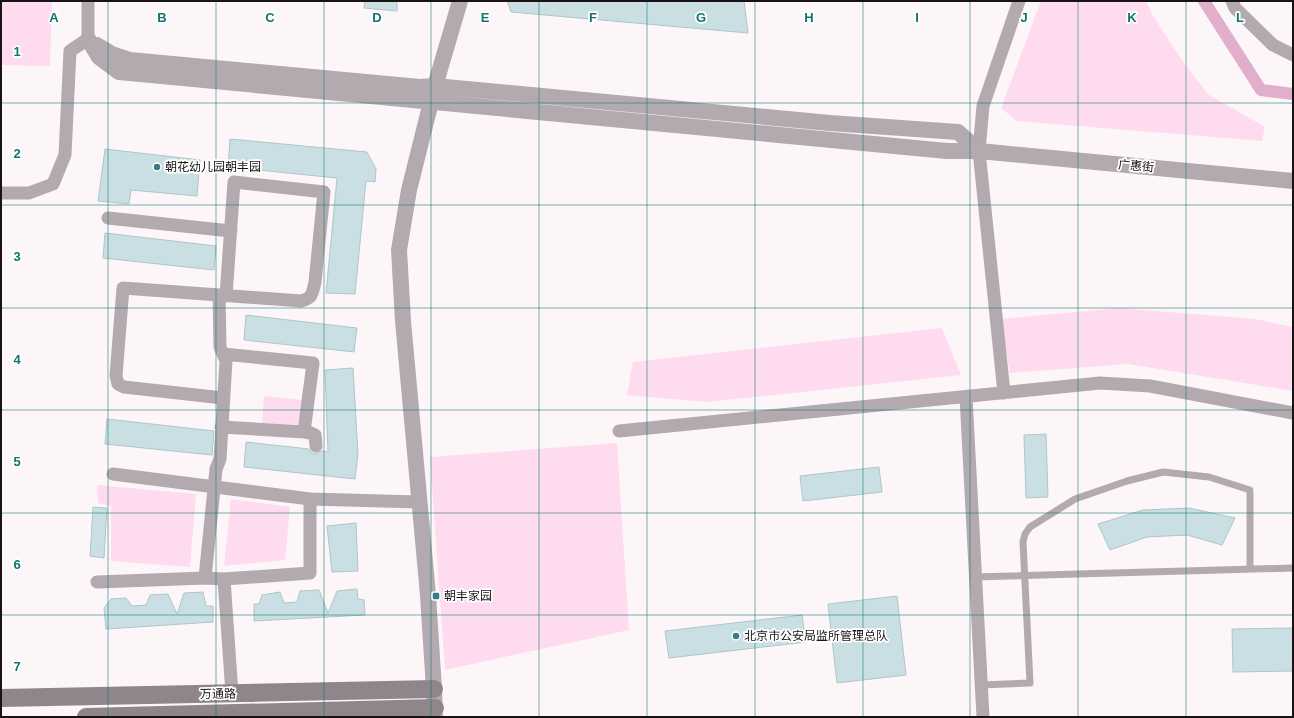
<svg xmlns="http://www.w3.org/2000/svg" width="1294" height="718" viewBox="0 0 1294 718" font-family="Arial,'Noto Sans SC',sans-serif">
<rect width="100%" height="100%" fill="#fdf6f9"/>
<path fill="#fedbee" d="M 1,1 L 52,1 L 50,66 L 1,65 Z
M 1041,1 L 1146,1 L 1153,16 L 1185,65 L 1209,95 L 1265,127 L 1262,141 L 1017,121 L 1001,108 Z
M 1119,308 L 1255,319 L 1293,327 L 1293,391 L 1128,364 L 1010,373 L 1000,319 Z
M 942,328 L 961,375 L 707,402 L 627,395 L 633,362 Z
M 264,396 L 303,400 L 300,425 L 262,423 Z
M 617,443 L 629,630 L 445,670 L 430,457 Z
M 97,485 L 196,494 L 190,567 L 111,561 L 111,506 L 98,503 Z
M 231,499 L 290,507 L 285,560 L 224,566 Z"/>
<g fill="none" stroke-linecap="round" stroke-linejoin="round">
<path stroke="#e1afcb" stroke-width="12" d="M 1204,1 L 1261,90 L 1293,94"/>
</g>
<path fill="#cadfe3" stroke="#b0c5c8" d="M 365,1 L 397,1 L 397,11 L 364,8 Z
M 507,1 L 744,1 L 748,33 L 511,12 Z
M 230,139 L 367,152 L 376,169 L 375,182 L 366,181 L 355,294 L 326,293 L 337,178 L 228,167 Z
M 105,149 L 200,160 L 197,196 L 131,190 L 129,204 L 98,201 Z
M 105,233 L 216,246 L 214,270 L 103,258 Z
M 246,315 L 357,328 L 354,352 L 244,340 Z
M 353,368 L 358,454 L 355,479 L 244,467 L 246,442 L 309,449 L 312,453 L 316,454 L 322,451 L 328,452 L 325,370 Z
M 107,419 L 214,431 L 212,455 L 105,444 Z
M 1046,434 L 1048,497 L 1026,498 L 1024,435 Z
M 879,467 L 882,492 L 803,501 L 800,476 Z
M 93,507 L 107,508 L 104,558 L 90,556 Z
M 1189,508 L 1235,518 L 1222,545 L 1187,535 L 1147,537 L 1110,550 L 1098,524 L 1143,510 Z
M 356,523 L 358,571 L 332,572 L 327,526 Z
M 357,589 L 358,599 L 364,600 L 365,615 L 254,621 L 254,604 L 259,604 L 262,595 L 280,592 L 284,603 L 297,602 L 300,591 L 319,590 L 328,613 L 337,591 Z
M 203,592 L 206,606 L 213,606 L 213,622 L 106,629 L 104,608 L 111,599 L 126,598 L 132,606 L 146,605 L 150,595 L 168,594 L 177,614 L 184,593 Z
M 897,596 L 906,675 L 837,683 L 828,604 Z
M 802,615 L 806,642 L 669,658 L 665,631 Z
M 1293,628 L 1293,671 L 1233,672 L 1232,629 Z"/>
<g fill="none" stroke-linecap="round" stroke-linejoin="round">
<path stroke="#b2aaaf" stroke-width="7" d="M 975,577 L 1293,568
M 981,685 L 1030,683 L 1023,542 L 1025,534 L 1030,527 L 1075,499 L 1127,481 L 1163,472 L 1209,477 L 1250,490 L 1250,569"/>
<path stroke="#b2aaaf" stroke-width="13" d="M 1232,1 L 1235,8 L 1273,45 L 1293,55
M 1,193 L 29,193 L 53,184 L 65,155 L 70,51 L 88,39 L 88,1
M 108,218 L 231,231
M 219,295 L 301,301 C 313,298 312,294 315,282 L 324,192 L 234,182 L 226,296
M 1004,393 L 979,151 L 983,106 L 1019,1
M 966,397 L 983,717
M 223,398 L 124,387 L 118,384 L 116,376 L 123,288 L 219,295 L 220,347 L 226,361 L 220,459 L 216,469 L 205,578 L 224,579 L 232,694
M 221,427 L 304,432 L 313,363 L 223,354
M 619,431 L 1100,383 L 1150,386 L 1293,413
M 304,432 L 311,433 L 315,435 L 316,446
M 113,474 L 310,499
M 224,579 L 310,573 L 310,499 L 419,502
M 97,582 L 205,578"/>
<path stroke="#b2aaaf" stroke-width="16" d="M 88,39 L 99,57 L 119,72 L 947,151 L 979,151 L 1293,181
M 97,45 L 112,54 L 130,60 L 420,87 L 435,86 L 830,123 L 958,132 L 979,151
M 435,717 L 434,689 L 428,595 L 403,321 L 399,250 L 409,190 L 435,86 L 460,1"/>
<path stroke="#90858b" stroke-width="18" d="M 1,698 L 434,689
M 86,717 L 435,708"/>
</g>
<path fill="none" stroke="#0f766e" stroke-width="1" stroke-opacity="0.55" d="M 108,1 L 108,717M 216,1 L 216,717M 324,1 L 324,717M 431,1 L 431,717M 539,1 L 539,717M 647,1 L 647,717M 755,1 L 755,717M 863,1 L 863,717M 970,1 L 970,717M 1078,1 L 1078,717M 1186,1 L 1186,717M 1,103 L 1293,103M 1,205 L 1293,205M 1,308 L 1293,308M 1,410 L 1293,410M 1,513 L 1293,513M 1,615 L 1293,615"/>
<g fill="#367d87" stroke="#fff" stroke-width="1.5">
<circle cx="157" cy="167" r="4"/>
<rect x="432" y="592" width="8" height="8" rx="2"/>
<circle cx="736" cy="636" r="4"/>
</g>
<g text-anchor="middle" dominant-baseline="central" stroke-width="3.5" stroke-linejoin="round" paint-order="stroke">
<g font-size="12" fill="#191316" stroke="#fff">
<text transform="translate(1136 166) rotate(5)">广惠街</text>
<text transform="translate(218 694) rotate(-1)">万通路</text>
</g>
<g font-size="12" fill="#191316" stroke="#fff" text-anchor="start">
<text x="165" y="167">朝花幼儿园朝丰园</text>
<text x="444" y="596">朝丰家园</text>
<text x="744" y="636">北京市公安局监所管理总队</text>
</g>
</g>
<g font-size="13" text-anchor="middle" font-weight="bold" fill="#0f766e" stroke="#fff" stroke-width="3.5" stroke-linejoin="round" paint-order="stroke">
<text x="54" y="22">A</text>
<text x="162" y="22">B</text>
<text x="270" y="22">C</text>
<text x="377" y="22">D</text>
<text x="485" y="22">E</text>
<text x="593" y="22">F</text>
<text x="701" y="22">G</text>
<text x="809" y="22">H</text>
<text x="917" y="22">I</text>
<text x="1024" y="22">J</text>
<text x="1132" y="22">K</text>
<text x="1240" y="22">L</text>
<text x="17" y="56">1</text>
<text x="17" y="158">2</text>
<text x="17" y="261">3</text>
<text x="17" y="364">4</text>
<text x="17" y="466">5</text>
<text x="17" y="569">6</text>
<text x="17" y="671">7</text>
</g>
<rect width="1294" height="718" fill="none" stroke="#191316" stroke-width="4"/>
</svg>
